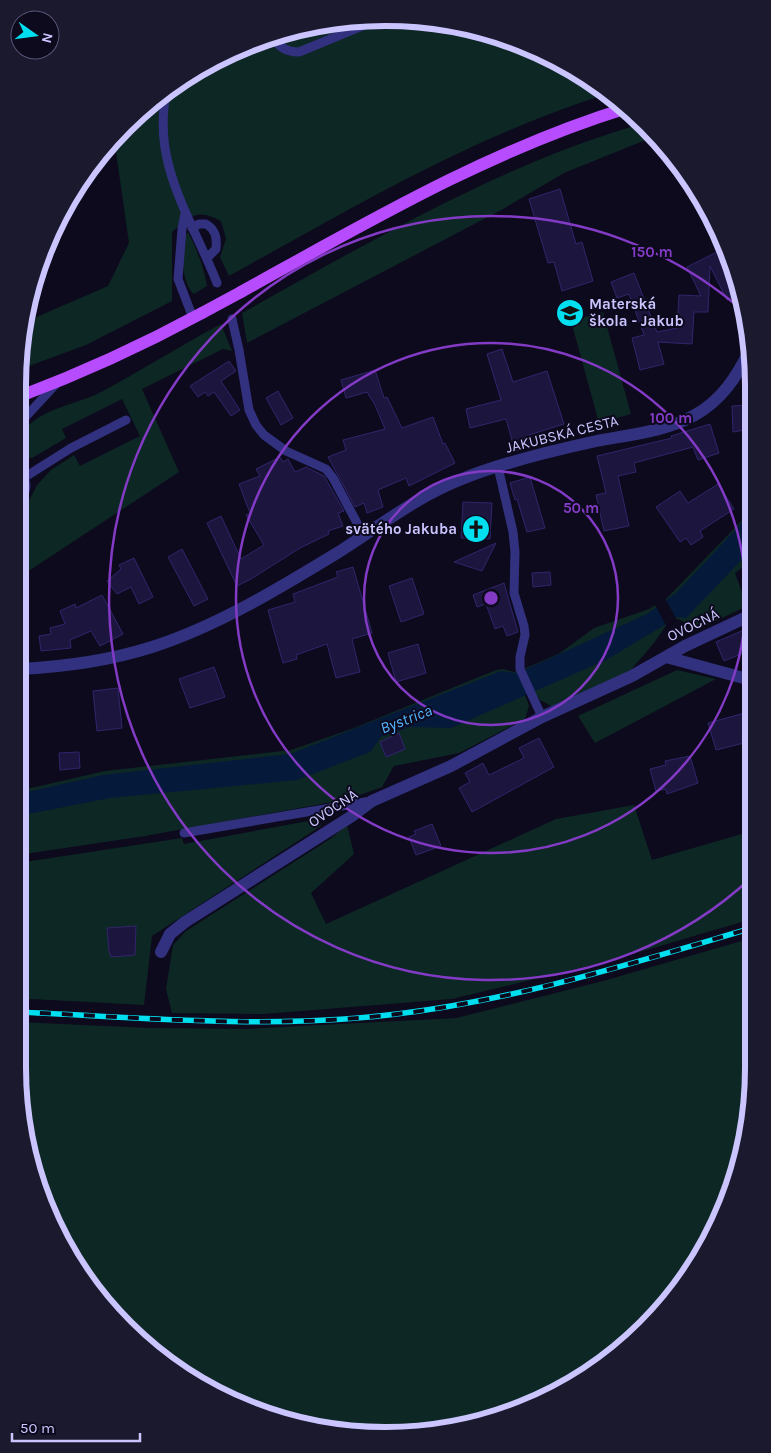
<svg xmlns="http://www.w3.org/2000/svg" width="771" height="1453" viewBox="0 0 771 1453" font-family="Karla,sans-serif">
<rect width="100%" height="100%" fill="#0c0a1c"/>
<path fill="#0d2725" d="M 361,18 L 433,21 L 504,37 L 569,67 L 607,94 C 473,136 352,208 229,276 L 220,257 L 226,239 L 221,221 C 196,208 191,216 172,232 L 172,301 L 86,345 L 18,370 L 25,322 L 108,286 L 129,243 L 114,138 L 161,94 L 222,56 L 290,30 Z
M 641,124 L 653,137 L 564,173 L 503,209 L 247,343 L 242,313 C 368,243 503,163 641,124 Z
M 188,232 C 197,250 204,267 207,286 L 194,294 C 182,285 178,244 188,232 Z
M 603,312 L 631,414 L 599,423 L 571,321 Z
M 221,324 L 232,351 L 223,349 L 142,389 L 179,472 L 18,578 L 18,523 L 37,485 L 51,470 L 74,455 L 80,466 L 140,436 L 122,399 L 62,429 L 66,438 L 32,458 L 24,457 L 21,453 L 18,455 C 18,442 18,434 29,425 C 48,407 78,404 101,392 C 142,370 180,346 221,324 Z
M 751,511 L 751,561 L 735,573 L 747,606 L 697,630 L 678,619 L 665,627 L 654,643 L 630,671 L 553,707 L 540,700 L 533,690 L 524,692 L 529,706 L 525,719 L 459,753 L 394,766 L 382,787 L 349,799 L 145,836 L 18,855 L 18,791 L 105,771 L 291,750 L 354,728 L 496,670 L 503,669 L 514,672 L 533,665 L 560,653 L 594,628 L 649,609 L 668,597 Z
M 677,670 L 716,679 L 595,743 L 578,716 Z
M 634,805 L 652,860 L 752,831 L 752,919 L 609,961 L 452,999 L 264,1014 L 172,1013 L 166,989 L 173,945 L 186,931 L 330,839 L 347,825 L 354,854 L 311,893 L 326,924 L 556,819 Z
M 319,819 L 321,826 L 152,936 L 144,1005 L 31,999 L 18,1003 L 18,863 L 182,838 L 184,844 Z
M 752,938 L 753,1091 L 741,1163 L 704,1251 L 628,1344 L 527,1407 L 410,1435 L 291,1423 L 181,1374 L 94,1292 L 37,1186 L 18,1067 L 18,1022 L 150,1028 L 246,1029 L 456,1018 L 603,981 Z"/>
<path fill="#051a3a" d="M 751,513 L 751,550 L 686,618 L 678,617 L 606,660 L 451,728 L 410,727 L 381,737 L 370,752 L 297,780 L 110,798 L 18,816 L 18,794 L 103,775 L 290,754 L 501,671 L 514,673 L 533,666 L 647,614 L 676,593 Z"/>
<path fill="#0c0a1c" d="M 665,598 L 677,620 L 667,627 L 655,605 Z"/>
<path fill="#1c153e" stroke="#31256c" d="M 560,189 L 576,244 L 582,242 L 593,281 L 562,291 L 554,262 L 548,263 L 529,199 Z
M 719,251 L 737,286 L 739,295 L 727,300 L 710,266 L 708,312 L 694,312 L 692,344 L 658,342 L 664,364 L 640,370 L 632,338 L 644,335 L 629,294 L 617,298 L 611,282 L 634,273 L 657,332 L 677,328 L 679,295 L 701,296 L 687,267 Z
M 502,349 L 513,382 L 547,371 L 564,424 L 529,435 L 533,445 L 515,451 L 506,419 L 470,428 L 466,409 L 501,400 L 487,354 Z
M 229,361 L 236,371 L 221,381 L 240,410 L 231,416 L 214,392 L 208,396 L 205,392 L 198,397 L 190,386 Z
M 375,370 L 384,398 L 387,397 L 402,428 L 433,417 L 443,444 L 445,443 L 455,463 L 409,486 L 406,478 L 378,490 L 383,507 L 367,513 L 364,503 L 355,507 L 328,457 L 346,450 L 343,440 L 385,429 L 375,405 L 367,392 L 346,398 L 341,380 Z
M 278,391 L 293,418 L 281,425 L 266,398 Z
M 751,405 L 751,429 L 733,432 L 732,406 Z
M 710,424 L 719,453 L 698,460 L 693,447 L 634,463 L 636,472 L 618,476 L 629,526 L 604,531 L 596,495 L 606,493 L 597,456 L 672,438 L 671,436 Z
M 280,457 L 283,462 L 288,459 L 295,472 L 306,467 L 324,476 L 344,511 L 338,513 L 343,526 L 328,531 L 329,534 L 300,548 L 251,579 L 237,586 L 207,523 L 221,516 L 241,559 L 264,545 L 246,515 L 250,513 L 239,484 L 260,476 L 256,469 Z
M 530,477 L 545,528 L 527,532 L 517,499 L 515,500 L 510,483 Z
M 718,484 L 734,509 L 700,531 L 703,537 L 691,545 L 686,538 L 680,542 L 656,507 L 680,491 L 688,503 Z
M 463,502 L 492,503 L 490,539 L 461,538 Z
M 496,543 L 482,571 L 454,562 Z
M 182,549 L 208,599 L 194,606 L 168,557 Z
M 134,558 L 153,597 L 139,604 L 131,587 L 117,594 L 107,581 L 121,569 L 119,565 Z
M 353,567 L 372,633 L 352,639 L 360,672 L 336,678 L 327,644 L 296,655 L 297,659 L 283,663 L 268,610 L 295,602 L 293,594 L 338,577 L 336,572 Z
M 550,572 L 551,585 L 533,587 L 532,573 Z
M 412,578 L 424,614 L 401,622 L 389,586 Z
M 504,583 L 518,632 L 507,636 L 503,626 L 495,629 L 486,604 L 477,607 L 473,595 Z
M 102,595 L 123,634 L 100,646 L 91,631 L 70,640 L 71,648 L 41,651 L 39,636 L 51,634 L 50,628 L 65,624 L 60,611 L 75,604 L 76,608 Z
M 744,630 L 751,650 L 724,661 L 716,642 Z
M 418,644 L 426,673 L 396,682 L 388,653 Z
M 214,667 L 225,697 L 190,708 L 179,679 Z
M 118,688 L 122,728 L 97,731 L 93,691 Z
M 752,711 L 752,741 L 716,750 L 708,723 Z
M 399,733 L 405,749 L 386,757 L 380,742 Z
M 539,738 L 554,767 L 472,812 L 459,788 L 470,782 L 465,773 L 483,763 L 489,775 L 524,758 L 519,748 Z
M 79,752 L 80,768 L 60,770 L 59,753 Z
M 690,756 L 698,783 L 667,794 L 666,789 L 656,791 L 650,769 L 666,765 L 665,761 Z
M 432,824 L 441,846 L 416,855 L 409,837 L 416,834 L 414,831 Z
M 136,926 L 135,955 L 111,957 L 109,951 L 107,928 Z"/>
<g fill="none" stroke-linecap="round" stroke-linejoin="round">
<path stroke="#32317f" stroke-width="9" d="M 273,36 C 278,48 287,52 299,52 L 379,19
M 167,90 C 150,162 192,219 217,283
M 185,214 L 182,229 L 178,279 L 193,318
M 192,228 L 199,224 L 206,224 C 216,230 217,238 216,249 L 207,258
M 232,319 L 239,350 L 249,410 L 256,425 L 264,435 L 286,451 L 326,469 L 333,478 L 364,536
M 18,425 L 57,383
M 498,467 L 513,532 L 515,552 L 514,593 L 524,626 L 525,635 L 520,657 L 520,669 L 542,717
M 25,477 L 71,448 L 126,420
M 18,507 C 26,491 31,484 18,469
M 184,833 L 371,801"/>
<path stroke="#32317f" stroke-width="12" d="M 666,657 L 751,680
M 18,669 C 63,667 108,661 152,647 C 218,626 283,586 342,550 C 381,525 418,496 462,479 C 501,463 551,451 592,442 C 626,435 665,432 695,415 C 722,400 737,376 750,350
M 161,952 L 170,934 L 185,922 L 352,816 L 372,801 L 451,766 L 542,717 L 632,676 L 685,646 L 751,615"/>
<path stroke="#b74cff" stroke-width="12" d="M 241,292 C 366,223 490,150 627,108
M 18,397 C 82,373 143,345 202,313"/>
<g stroke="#00dff0" stroke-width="5.5">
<path id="rail" d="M 18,1012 C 134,1017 253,1028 369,1017 C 501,1005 626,965 752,928"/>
</g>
<use href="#rail" stroke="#0c0a1c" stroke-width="4" stroke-dasharray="11" stroke-linecap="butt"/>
<path stroke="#b74cff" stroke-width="12" d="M 202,313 L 241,292"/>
</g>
<g fill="none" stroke="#833bc5" stroke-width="2.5">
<circle cx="491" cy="598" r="127"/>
<circle cx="491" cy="598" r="255"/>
<path d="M752 877A382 382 0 1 1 742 310"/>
</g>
<defs>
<g id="school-disc" transform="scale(1.4375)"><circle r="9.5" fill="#00dff0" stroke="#0c0a1c"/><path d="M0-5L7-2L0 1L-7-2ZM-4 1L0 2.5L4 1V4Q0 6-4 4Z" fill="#111"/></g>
<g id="church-disc" transform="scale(1.4375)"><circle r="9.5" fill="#00dff0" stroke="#0c0a1c"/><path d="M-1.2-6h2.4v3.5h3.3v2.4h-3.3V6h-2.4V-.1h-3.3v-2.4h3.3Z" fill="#111"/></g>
</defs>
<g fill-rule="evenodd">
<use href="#school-disc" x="570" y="313"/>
<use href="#church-disc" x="476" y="529"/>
</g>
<g text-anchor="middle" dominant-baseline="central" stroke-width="4" stroke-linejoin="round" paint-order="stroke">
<g font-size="15" font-weight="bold" fill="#cac5ff" stroke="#0c0a1c" text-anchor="start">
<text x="589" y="304">Materská<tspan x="589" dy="17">škola - Jakub</tspan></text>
<text x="457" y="529" text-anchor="end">svätého Jakuba</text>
</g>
<g font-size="15" fill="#cac5ff" stroke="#0c0a1c">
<text transform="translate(562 434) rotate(-14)">JAKUBSKÁ CESTA</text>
<text transform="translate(693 625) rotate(-26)">OVOCNÁ</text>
<text transform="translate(333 808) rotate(-34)">OVOCNÁ</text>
</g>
<g font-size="16" font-style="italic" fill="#53b5ff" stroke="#0c0a1c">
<text transform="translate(406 719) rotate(-21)">Bystrica</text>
</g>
</g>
<path d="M0 0H771V1453H0ZM385 26H386A359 359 0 0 1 745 385V1068A359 359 0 0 1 386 1427H385A359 359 0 0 1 26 1068V385A359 359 0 0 1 385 26Z" fill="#1b192e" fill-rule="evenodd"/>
<path fill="none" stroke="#cac5ff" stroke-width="6" d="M385 26H386A359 359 0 0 1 745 385V1068A359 359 0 0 1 386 1427H385A359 359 0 0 1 26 1068V385A359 359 0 0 1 385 26Z"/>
<circle cx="491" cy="598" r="8" fill="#833bc5" stroke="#0c0a1c" stroke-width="2.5"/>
<g font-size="15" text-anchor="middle" font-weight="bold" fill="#833bc5" stroke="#0c0a1c" stroke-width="4" stroke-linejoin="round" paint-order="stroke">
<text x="652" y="257">150 m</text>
<text x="671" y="423">100 m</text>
<text x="581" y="513">50 m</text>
</g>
<g transform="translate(35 35) rotate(104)"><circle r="24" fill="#0c0a1c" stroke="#585577"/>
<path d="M0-4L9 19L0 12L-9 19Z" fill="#00dff0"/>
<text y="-8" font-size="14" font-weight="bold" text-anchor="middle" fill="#cac5ff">N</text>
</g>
<path d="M12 1433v8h128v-8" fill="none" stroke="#cac5ff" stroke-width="2.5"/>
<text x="20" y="1433" font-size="15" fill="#cac5ff" stroke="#0c0a1c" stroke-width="4" paint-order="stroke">50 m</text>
</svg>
